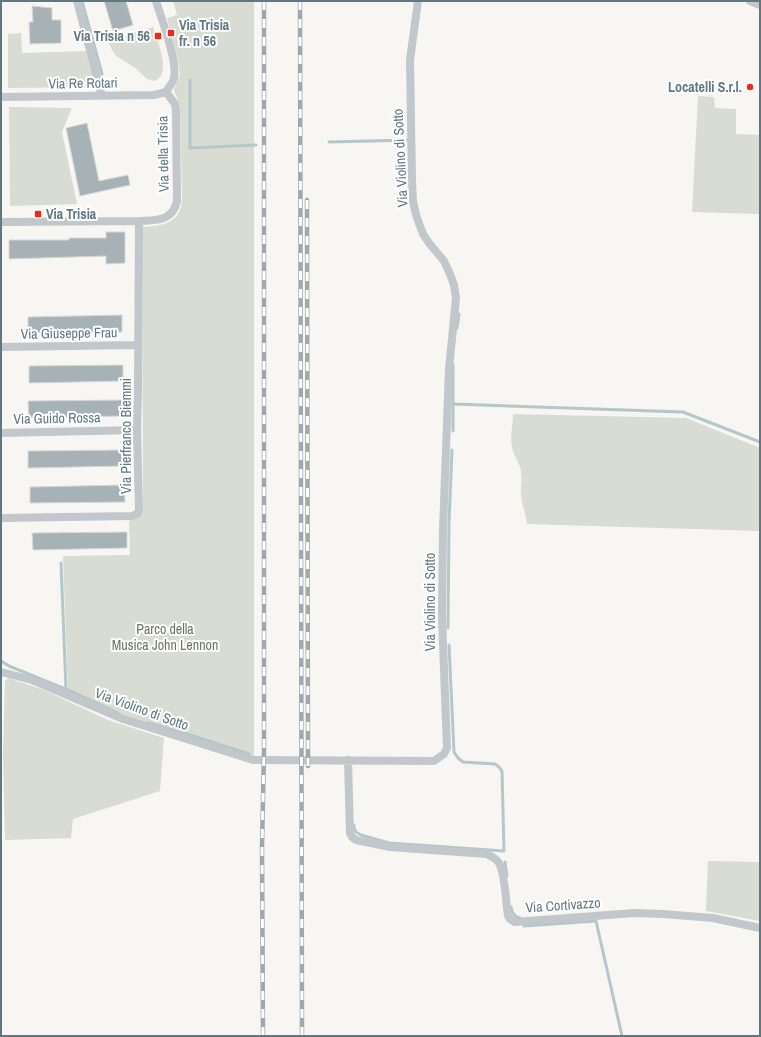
<svg xmlns="http://www.w3.org/2000/svg" width="761" height="1037" viewBox="0 0 761 1037" font-family="'Archivo Narrow',sans-serif">
<rect width="100%" height="100%" fill="#f7f6f3"/>
<path fill="#d8dcd2" d="M 173,1 L 254,1 L 254,757 L 127,718 L 68,692 L 63,556 L 130,555 L 129,521 L 139,516 L 143,508 L 142,227 C 164,226 181,223 182,198 L 180,106 L 174,90 L 180,74 L 177,56 L 167,18 L 177,15 Z
M 153,27 C 157,40 173,75 154,81 L 147,79 L 134,67 L 116,56 L 112,50 L 108,41 Z
M 21,33 L 22,53 L 87,51 L 95,87 L 8,88 L 8,34 Z
M 698,96 L 714,97 L 715,108 L 736,109 L 736,134 L 760,135 L 760,214 L 692,212 Z
M 9,107 L 72,108 L 62,132 L 77,204 L 10,206 Z
M 513,414 L 686,418 L 760,448 L 760,531 L 527,524 C 526,513 521,504 521,493 C 521,486 522,479 521,471 C 520,464 515,458 513,451 C 509,440 513,425 513,414 Z
M 8,678 L 44,690 L 108,720 L 164,738 L 160,791 L 73,819 L 71,838 L 5,840 L 3,753 L 5,681 Z
M 708,861 L 760,862 L 760,921 L 706,911 Z"/>
<g fill="none" stroke-linecap="round" stroke-linejoin="round">
<path stroke="#b5c7c9" stroke-width="3" d="M 82,1 L 102,74
M 190,80 L 190,148 L 256,145
M 329,142 L 410,140
M 457,328 L 459,314
M 453,404 L 683,412 L 760,442
M 453,431 L 453,365
M 61,563 L 66,689
M 448,628 L 449,523 L 452,450
M 1,661 L 9,666 L 75,693 L 118,713
M 148,723 L 184,733 L 249,754
M 354,825 L 354,828 L 356,832 L 361,835 L 389,843 L 504,851 L 502,771 L 499,767 L 495,764 L 463,762 L 458,758 L 454,752 L 449,645
M 505,862 L 507,876
M 511,907 C 512,913 514,917 520,918
M 524,926 L 596,921 L 622,1036"/>
</g>
<path fill="#a6b2b6" stroke="#d8d8d6" d="M 104,1 L 126,1 L 133,25 L 113,31 Z
M 32,6 L 52,8 L 52,20 L 61,20 L 61,43 L 30,44 L 29,22 L 33,22 Z
M 87,123 L 99,181 L 128,175 L 130,185 L 80,196 L 66,128 Z
M 106,232 L 125,232 L 125,263 L 106,264 L 106,256 L 9,259 L 9,240 L 69,240 L 69,238 L 106,238 Z
M 122,315 L 122,332 L 28,333 L 28,317 Z
M 123,365 L 123,381 L 29,383 L 29,366 Z
M 123,400 L 123,416 L 29,418 L 28,401 Z
M 122,450 L 123,466 L 28,468 L 28,451 Z
M 124,485 L 125,502 L 30,503 L 30,487 Z
M 127,532 L 127,548 L 33,550 L 32,533 Z"/>
<g fill="none" stroke-linecap="round" stroke-linejoin="round">
<path stroke="#c1c7ca" stroke-width="8" d="M 77,1 L 102,96
M 156,1 C 161,18 180,66 173,81 C 171,85 168,88 166,92
M 750,1 L 760,5
M 1,97 L 154,95 L 166,92
M 1,222 L 139,221 C 156,220 172,222 177,201 L 176,110 L 175,104 L 166,92
M 1,347 L 138,345
M 1,433 L 137,430
M 1,518 L 132,516 L 137,514 L 139,510 L 137,430 L 138,388 L 139,221
M 1,672 L 32,680 L 123,719 L 253,760 L 434,761 L 444,754 L 447,748 L 442,617 L 443,530 L 449,369 L 456,298 L 454,285 L 450,274 L 444,261 L 429,243 L 423,234 L 417,218 L 413,202 L 412,181 L 410,60 L 418,1
M 348,760 L 350,833 L 352,837 L 356,840 L 390,847 L 486,854 C 491,856 496,858 499,863 C 505,873 506,903 508,916 L 510,919 L 515,922 L 634,913 L 663,914 L 713,918 L 760,928"/>
<g stroke="#9ea8ad" stroke-width="4.5">
<path id="rail" d="M 300,1 L 302,1036
M 307,200 L 308,766
M 263,1036 L 262,847 L 264,751 L 264,1"/>
</g>
<use href="#rail" stroke="#fff" stroke-width="3" stroke-dasharray="9" stroke-linecap="butt"/>
</g>
<g fill="#ef291c" stroke="#fff" stroke-width="1.5">
<rect x="167" y="29" width="8" height="8" rx="2"/>
<rect x="154" y="32" width="8" height="8" rx="2"/>
<circle cx="750" cy="87" r="4"/>
<rect x="34" y="210" width="8" height="8" rx="2"/>
</g>
<g text-anchor="middle" dominant-baseline="central" stroke-width="4" stroke-linejoin="round" paint-order="stroke">
<g font-size="14" font-weight="bold" fill="#607881" stroke="#fff" text-anchor="start">
<text x="179" y="25">Via Trisia<tspan x="179" dy="16">fr. n 56</tspan></text>
<text x="150" y="36" text-anchor="end">Via Trisia n 56</text>
<text x="742" y="87" text-anchor="end">Locatelli S.r.l.</text>
<text x="46" y="214">Via Trisia</text>
</g>
<g font-size="14" fill="#607881" stroke="#fff">
<text transform="translate(83 83) rotate(-1)">Via Re Rotari</text>
<text transform="translate(163 154) rotate(-91)">Via della Trisia</text>
<text transform="translate(400 158) rotate(-93)">Via Violino di Sotto</text>
<text transform="translate(69 333) rotate(-1)">Via Giuseppe Frau</text>
<text transform="translate(57 418) rotate(-1)">Via Guido Rossa</text>
<text transform="translate(126 436) rotate(-90)">Via Pierfranco Biemmi</text>
<text transform="translate(430 602) rotate(-90)">Via Violino di Sotto</text>
<text transform="translate(142 709) rotate(20)">Via Violino di Sotto</text>
<text transform="translate(563 905) rotate(-4)">Via Cortivazzo</text>
</g>
<g font-size="14" fill="#68785f" stroke="#fff">
<text x="165" y="629">Parco della<tspan x="165" dy="16">Musica John Lennon</tspan></text>
</g>
</g>
<rect width="761" height="1037" fill="none" stroke="#607881" stroke-width="4"/>
</svg>
